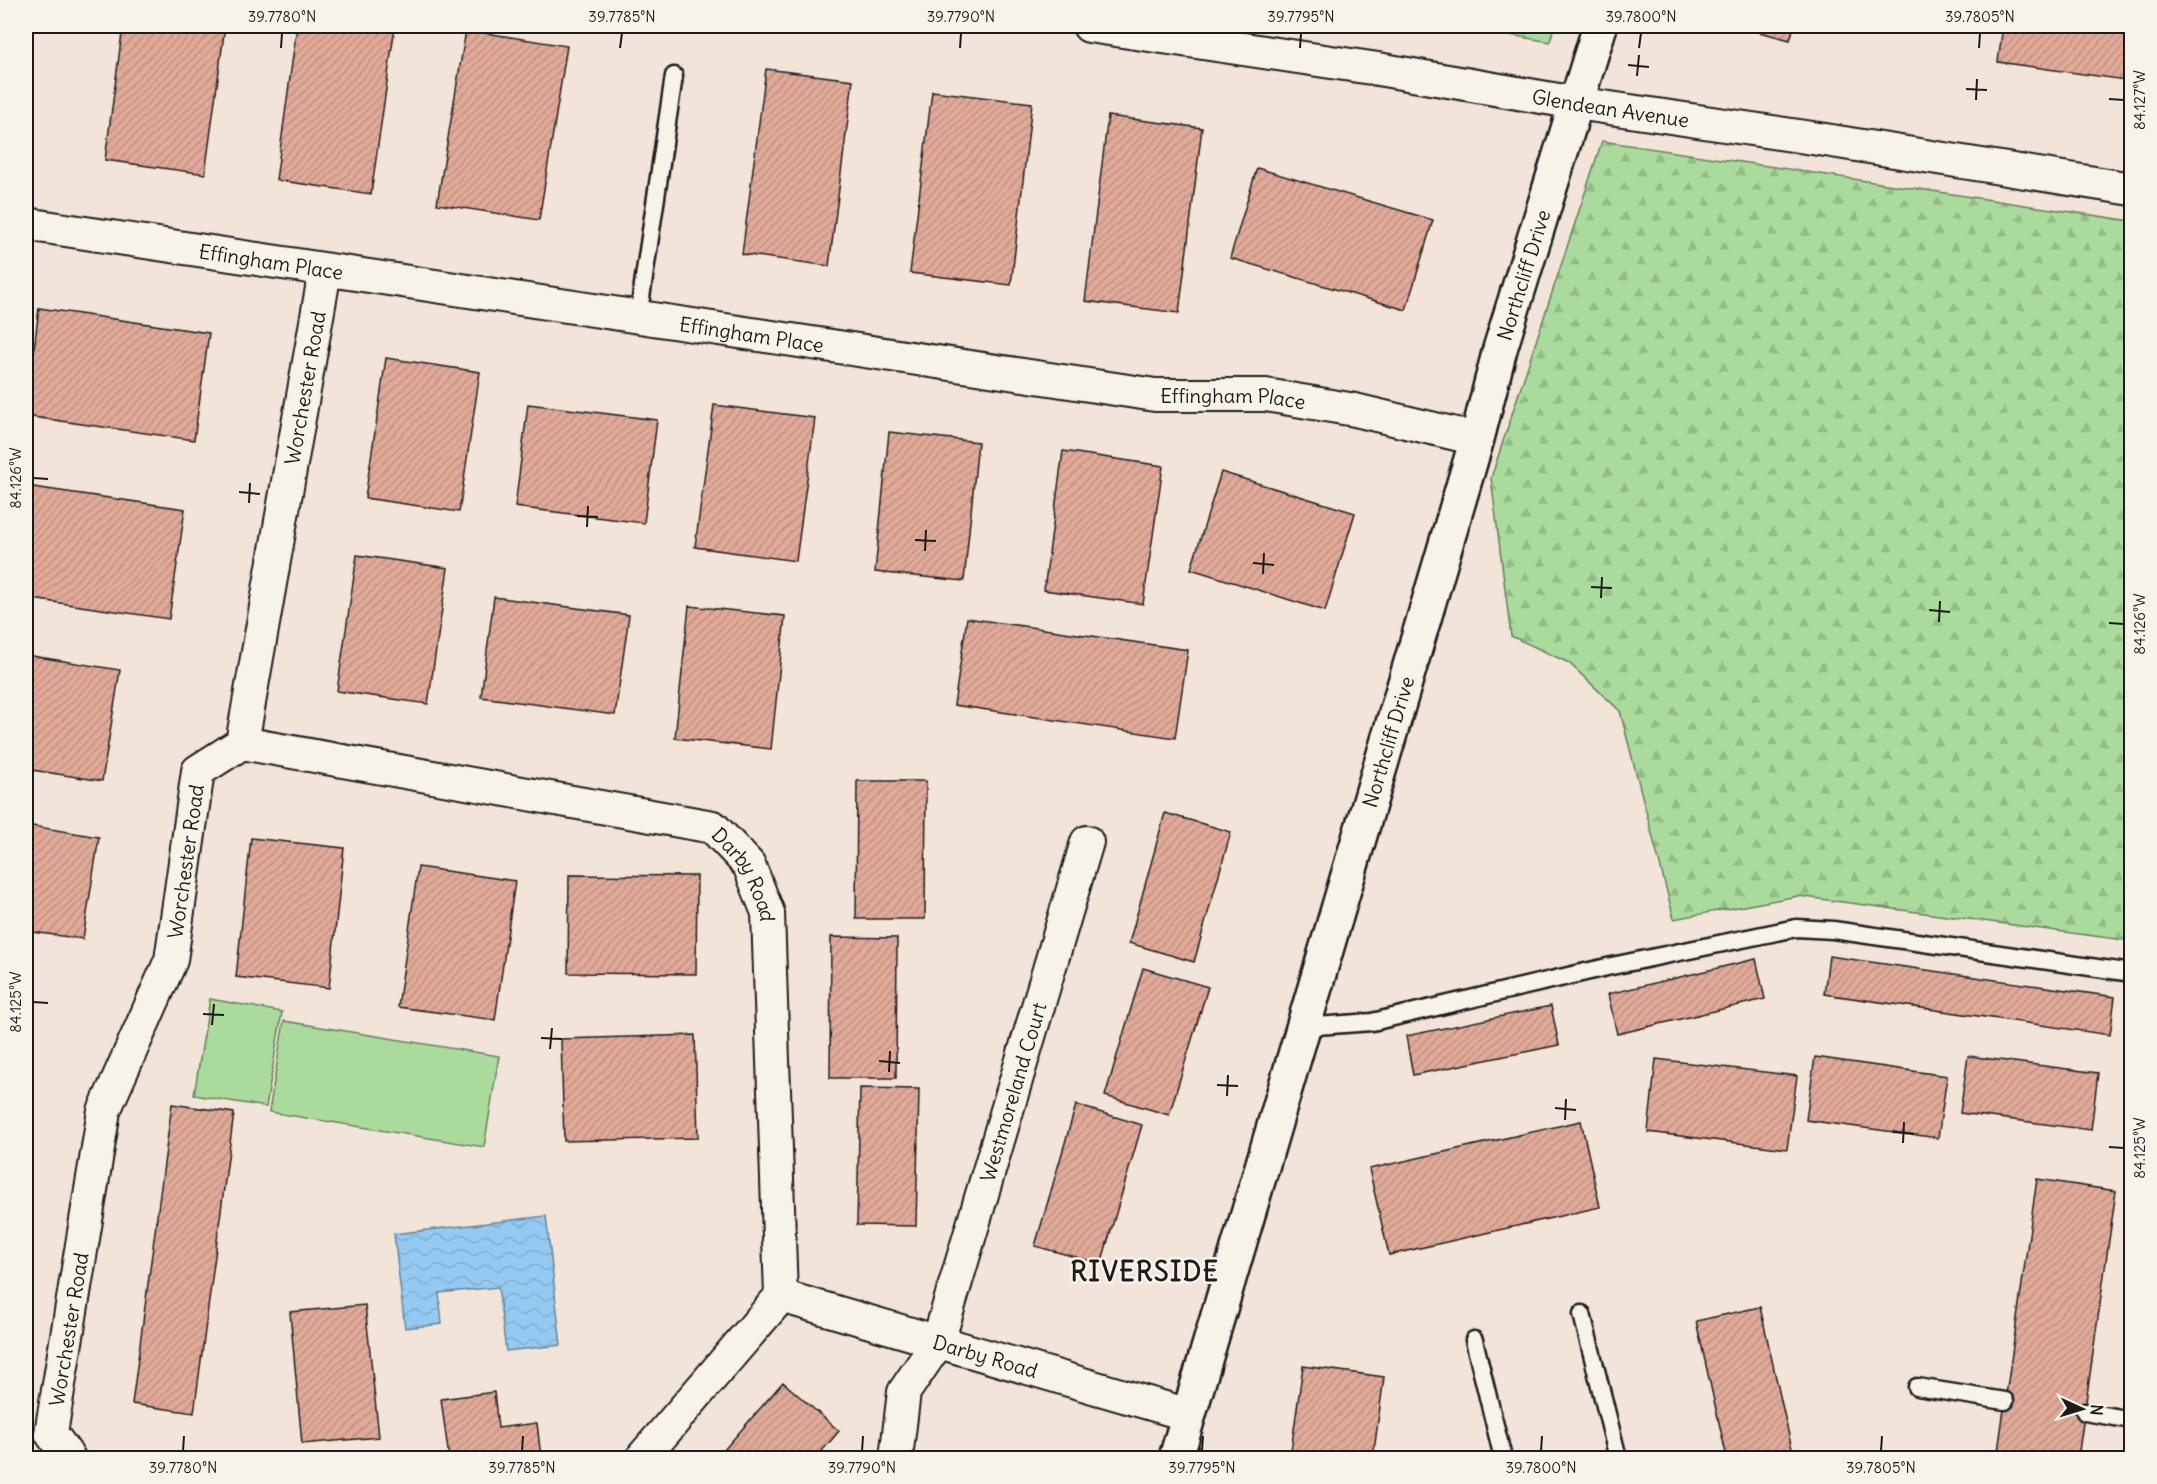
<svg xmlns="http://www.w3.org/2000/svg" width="2157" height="1484" viewBox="0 0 2157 1484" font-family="Delius,sans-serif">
<defs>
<pattern id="forest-firs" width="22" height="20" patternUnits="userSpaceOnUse" patternTransform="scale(1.5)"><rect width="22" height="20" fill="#aadb9c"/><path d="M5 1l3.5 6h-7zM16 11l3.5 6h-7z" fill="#92bb86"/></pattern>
<pattern id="water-waves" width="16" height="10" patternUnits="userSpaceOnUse" patternTransform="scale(1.5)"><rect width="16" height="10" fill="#94caf2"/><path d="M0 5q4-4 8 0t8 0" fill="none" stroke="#7fadcf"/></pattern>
<pattern id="building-hatch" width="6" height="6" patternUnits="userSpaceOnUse" patternTransform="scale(1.5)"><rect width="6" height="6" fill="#e0a998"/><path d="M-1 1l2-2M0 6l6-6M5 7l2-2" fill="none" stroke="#c09182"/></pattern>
</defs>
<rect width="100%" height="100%" fill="#f2e4d8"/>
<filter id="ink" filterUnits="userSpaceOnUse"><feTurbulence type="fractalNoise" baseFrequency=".0167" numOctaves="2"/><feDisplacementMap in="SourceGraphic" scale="12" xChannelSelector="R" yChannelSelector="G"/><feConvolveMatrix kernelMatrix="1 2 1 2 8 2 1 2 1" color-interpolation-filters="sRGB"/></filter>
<g filter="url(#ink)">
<path fill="#aadb9c" stroke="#637c5c" stroke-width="1.5" d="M 210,999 L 282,1012 L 266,1107 L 194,1095 Z
M 284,1021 L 499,1056 L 484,1147 L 269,1112 Z"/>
<path fill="url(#forest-firs)" stroke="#637c5c" stroke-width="1.5" d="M 1458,26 L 1554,26 L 1550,42 Z
M 1602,141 L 2131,221 L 2131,941 L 1798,896 L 1674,919 L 1620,711 L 1569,663 L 1511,636 L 1491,478 Z"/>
<path fill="url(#water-waves)" stroke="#64849c" stroke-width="1.5" d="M 546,1216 L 561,1345 L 506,1351 L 498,1287 L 439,1293 L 442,1324 L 405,1328 L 394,1234 Z"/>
<path fill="url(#building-hatch)" stroke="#1c1c1c" stroke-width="1.5" d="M 123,26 L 225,26 L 205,174 L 105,160 Z
M 297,26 L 395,26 L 371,194 L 276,180 Z
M 1736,26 L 1794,26 L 1790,40 Z
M 2003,26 L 2132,26 L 2132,81 L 1998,62 Z
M 466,30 L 567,46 L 539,220 L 437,204 Z
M 766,69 L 853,80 L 829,266 L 742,254 Z
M 932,91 L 1032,103 L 1011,285 L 910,273 Z
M 1108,116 L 1202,128 L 1179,313 L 1085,301 Z
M 1257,168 L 1433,220 L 1406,310 L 1230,258 Z
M 39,308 L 209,333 L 194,440 L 26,416 Z
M 386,358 L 480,372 L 459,512 L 365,498 Z
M 528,404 L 657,420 L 644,523 L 515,507 Z
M 714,405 L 815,418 L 796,561 L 695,547 Z
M 889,432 L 978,442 L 964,581 L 875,572 Z
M 1063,451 L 1163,466 L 1143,604 L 1044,590 Z
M 1221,472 L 1355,513 L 1325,611 L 1191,569 Z
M 26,486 L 185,509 L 169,619 L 26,598 Z
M 357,555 L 448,568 L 428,704 L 337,691 Z
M 494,597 L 629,615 L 615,715 L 481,697 Z
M 689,606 L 785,616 L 771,749 L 675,738 Z
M 967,618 L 1188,650 L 1175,738 L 954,705 Z
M 26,655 L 120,670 L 102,781 L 26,769 Z
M 857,781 L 926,781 L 925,919 L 856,919 Z
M 1165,813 L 1231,832 L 1194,962 L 1129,943 Z
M 26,825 L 99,837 L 83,939 L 26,931 Z
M 251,838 L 344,848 L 329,988 L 236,977 Z
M 418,867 L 515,881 L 495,1020 L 398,1007 Z
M 569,875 L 697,876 L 696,974 L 568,973 Z
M 831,937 L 897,938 L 896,1078 L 830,1078 Z
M 1829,956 L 2115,997 L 2110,1035 L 1824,994 Z
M 1756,959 L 1765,999 L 1617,1034 L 1608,994 Z
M 1143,968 L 1208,987 L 1169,1115 L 1105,1096 Z
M 1551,1006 L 1559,1045 L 1413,1075 L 1406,1036 Z
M 695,1035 L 698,1138 L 564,1141 L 561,1039 Z
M 1968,1056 L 2098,1073 L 2091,1130 L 1960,1113 Z
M 1815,1057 L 1947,1076 L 1938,1138 L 1806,1120 Z
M 1656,1059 L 1797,1076 L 1787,1149 L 1648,1132 Z
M 860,1088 L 919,1089 L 916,1226 L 857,1225 Z
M 172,1104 L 234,1113 L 194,1413 L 132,1404 Z
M 1076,1105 L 1142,1125 L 1101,1264 L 1035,1246 Z
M 1581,1121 L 1600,1207 L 1389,1255 L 1369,1169 Z
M 2037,1179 L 2116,1191 L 2078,1458 L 1997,1458 Z
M 365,1305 L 379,1437 L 302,1444 L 290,1312 Z
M 1760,1307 L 1794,1458 L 1727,1458 L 1696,1321 Z
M 1303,1366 L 1384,1377 L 1373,1458 L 1290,1458 Z
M 783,1382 L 839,1431 L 816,1458 L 717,1458 Z
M 494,1392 L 498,1428 L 537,1423 L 541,1458 L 449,1458 L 441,1399 Z"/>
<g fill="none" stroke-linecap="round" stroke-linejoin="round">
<g stroke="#1c1c1c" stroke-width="21">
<path id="lane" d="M 638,318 L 674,76
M 1303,1027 L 1372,1022 L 1607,967 L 1796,928 L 1833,930 L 2132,973
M 1582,1314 L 1618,1458
M 1474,1340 L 1503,1458
M 1917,1387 L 2005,1401
M 2085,1412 L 2132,1420"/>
</g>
<g stroke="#1c1c1c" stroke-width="36">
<g id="street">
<path id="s1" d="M 1089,26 L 1378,69 L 1576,103 L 1819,139 L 2132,189"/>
<path id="s2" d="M 26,224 L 1155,395 L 1266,395 L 1355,410 L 1477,439"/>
<path id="s3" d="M 242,743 L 713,827 L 749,865 L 768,913 L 781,1296 L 642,1458"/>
<path id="s4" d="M 781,1296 L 1189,1415"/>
<path id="s5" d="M 69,1458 L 51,1433 L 104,1111 L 171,960 L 198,771 L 242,743 L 325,271"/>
<path id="s6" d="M 896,1458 L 904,1392 L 938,1342 L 1087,842"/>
</g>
</g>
<g stroke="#1c1c1c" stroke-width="38">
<g id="secondary">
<path id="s7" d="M 1176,1458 L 1477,439 L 1500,349 L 1600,26"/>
</g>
</g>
<use href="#lane" stroke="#f7f3e8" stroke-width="16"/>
<use href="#street" stroke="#f7f3e8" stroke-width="32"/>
<use href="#secondary" stroke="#f7f3e8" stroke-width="33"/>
</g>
</g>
<path fill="none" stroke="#1c1c1c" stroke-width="2" d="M 281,48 L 282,33M 620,48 L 622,33M 960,48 L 961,33M 1300,48 L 1301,33M 1639,48 L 1641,33M 1979,48 L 1980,33M 1628,65 L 1649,67M 1637,76 L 1639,55M 1966,89 L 1987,90M 2109,99 L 2124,100M 1976,100 L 1977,79M 33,478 L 48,479M 239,492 L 260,494M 249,503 L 250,483M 577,516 L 598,517M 587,527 L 588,506M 915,540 L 936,541M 925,551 L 926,530M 1253,563 L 1274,565M 1263,574 L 1264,553M 1591,587 L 1612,588M 1601,598 L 1602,577M 1929,610 L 1950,612M 1939,622 L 1940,601M 2109,623 L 2124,624M 33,1002 L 48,1003M 203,1014 L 224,1015M 212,1025 L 214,1004M 541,1038 L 562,1039M 550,1049 L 552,1028M 879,1061 L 900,1063M 889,1072 L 890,1051M 1217,1085 L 1238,1086M 1227,1096 L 1228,1075M 1555,1108 L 1576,1110M 1565,1120 L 1566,1099M 1893,1132 L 1914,1134M 1903,1143 L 1904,1122M 2109,1147 L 2124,1148M 183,1451 L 184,1436M 522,1451 L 523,1436M 862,1451 L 863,1436M 1202,1451 L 1203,1436M 1541,1451 L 1542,1436M 1881,1451 L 1882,1436"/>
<g text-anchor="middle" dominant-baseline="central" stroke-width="5" stroke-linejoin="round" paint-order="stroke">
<g font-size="20" fill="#1c1c1c" stroke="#f7f3e8">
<text stroke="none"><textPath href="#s1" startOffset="528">Glendean Avenue</textPath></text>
<text stroke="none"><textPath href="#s2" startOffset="248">Effingham Place</textPath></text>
<text stroke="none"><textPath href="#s7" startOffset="1233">Northcliff Drive</textPath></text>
<text stroke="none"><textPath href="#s2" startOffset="734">Effingham Place</textPath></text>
<text stroke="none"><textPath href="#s5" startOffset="1126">Worchester Road</textPath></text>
<text stroke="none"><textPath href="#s2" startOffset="1220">Effingham Place</textPath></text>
<text stroke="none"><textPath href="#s7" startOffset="747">Northcliff Drive</textPath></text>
<text stroke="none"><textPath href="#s5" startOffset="622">Worchester Road</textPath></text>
<text stroke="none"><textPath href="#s3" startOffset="537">Darby Road</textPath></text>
<text stroke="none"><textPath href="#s6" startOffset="388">Westmoreland Court</textPath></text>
<text stroke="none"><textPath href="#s5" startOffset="136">Worchester Road</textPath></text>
<text stroke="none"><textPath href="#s4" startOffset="213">Darby Road</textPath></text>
</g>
<g font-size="26" font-weight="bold" letter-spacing="1.5" fill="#1c1c1c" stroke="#f7f3e8">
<text x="1145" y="1271">RIVERSIDE</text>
</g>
</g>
<rect width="2157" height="1484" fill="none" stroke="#f7f3e8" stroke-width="66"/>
<g transform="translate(2082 1409) rotate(94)" stroke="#f7f3e8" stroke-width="4.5" paint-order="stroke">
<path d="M0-4.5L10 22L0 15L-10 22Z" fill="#1c1c1c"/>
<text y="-9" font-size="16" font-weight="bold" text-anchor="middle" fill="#1c1c1c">N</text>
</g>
<rect x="33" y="33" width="2091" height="1418" fill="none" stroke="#1c1c1c" stroke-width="2"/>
<g font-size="15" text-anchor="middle" fill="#1c1c1c">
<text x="282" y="22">39.7780°N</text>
<text x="622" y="22">39.7785°N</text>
<text x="961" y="22">39.7790°N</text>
<text x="1301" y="22">39.7795°N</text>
<text x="1641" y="22">39.7800°N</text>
<text x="1980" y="22">39.7805°N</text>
<text transform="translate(2140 100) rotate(-90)" y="5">84.127°W</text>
<text transform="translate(16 478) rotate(-90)" y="5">84.126°W</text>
<text transform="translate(2140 624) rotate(-90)" y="5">84.126°W</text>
<text transform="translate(16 1002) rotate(-90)" y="5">84.125°W</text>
<text transform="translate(2140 1148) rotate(-90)" y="5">84.125°W</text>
<text x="183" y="1473">39.7780°N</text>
<text x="522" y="1473">39.7785°N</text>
<text x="862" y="1473">39.7790°N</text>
<text x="1202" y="1473">39.7795°N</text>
<text x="1541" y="1473">39.7800°N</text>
<text x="1881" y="1473">39.7805°N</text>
</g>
</svg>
